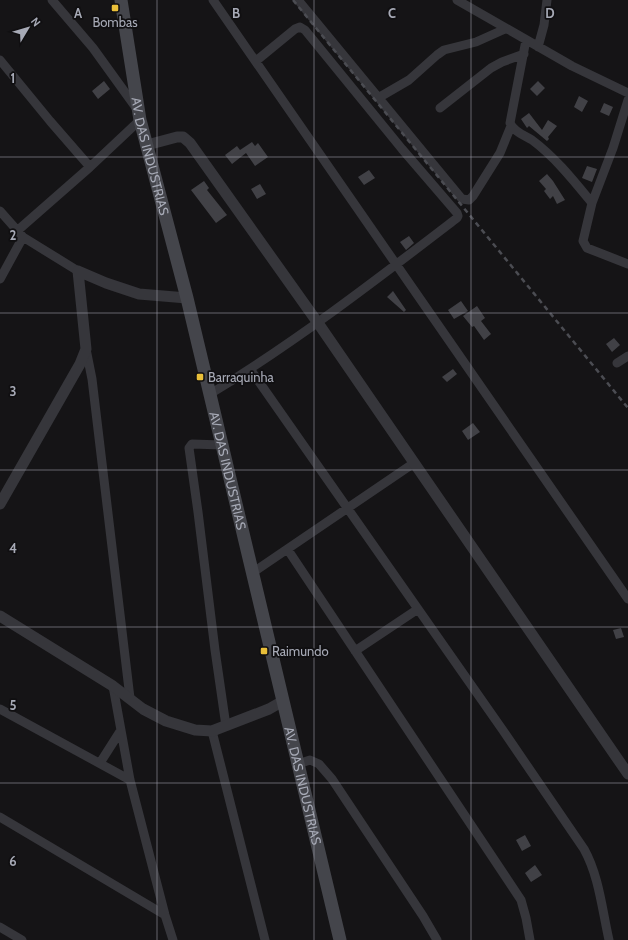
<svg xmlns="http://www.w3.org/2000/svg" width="628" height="940" viewBox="0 0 628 940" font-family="Cabin,sans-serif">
<rect width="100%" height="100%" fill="#151416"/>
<path fill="#414146" d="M 104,81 L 110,89 L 98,99 L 92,91 Z
M 538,81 L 545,88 L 537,96 L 530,89 Z
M 579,96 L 588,101 L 582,112 L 574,107 Z
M 604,103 L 613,107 L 609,116 L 600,112 Z
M 529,113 L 542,130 L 548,120 L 557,126 L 548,137 L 549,139 L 547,141 L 529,126 L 527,128 L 521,119 Z
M 252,142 L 255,146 L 258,143 L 268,157 L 255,166 L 246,153 L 232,164 L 225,155 L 237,146 L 240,150 Z
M 587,166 L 597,169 L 592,182 L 582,178 Z
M 369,170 L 375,178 L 364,185 L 358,177 Z
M 547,174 L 553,181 L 565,200 L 557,204 L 553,196 L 550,199 L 544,191 L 546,189 L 539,181 Z
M 204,181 L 209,188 L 207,190 L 227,215 L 216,223 L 191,190 Z
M 260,184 L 266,194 L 257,199 L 251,189 Z
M 409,236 L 414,243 L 406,250 L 400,242 Z
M 393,291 L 406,310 L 404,312 L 387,297 Z
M 461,301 L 468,311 L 454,319 L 448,310 Z
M 477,306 L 485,318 L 481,321 L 491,334 L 484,340 L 474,326 L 472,327 L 463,316 Z
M 614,338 L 620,345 L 612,352 L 606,344 Z
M 453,369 L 457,374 L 447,382 L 442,377 Z
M 473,423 L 480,432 L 468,440 L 462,431 Z
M 621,628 L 624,637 L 616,639 L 613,630 Z
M 525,835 L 531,846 L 522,851 L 516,840 Z
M 535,865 L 542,875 L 531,882 L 525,873 Z"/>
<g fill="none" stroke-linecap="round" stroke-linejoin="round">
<path stroke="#36363b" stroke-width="9" d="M 52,0 L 93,48 L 137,109
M 213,0 L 628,599
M 298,0 L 462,199 L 469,200 L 473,196 L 500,153 L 511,126
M 457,0 L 572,66 L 628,93
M 526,40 L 510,123 C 514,132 524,135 532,140 C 555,157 574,181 592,203
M 538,47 L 544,25 L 547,0
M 0,60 L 50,121 L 90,167
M 378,98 L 409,80 L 437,55 L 444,50 L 476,42 L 505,29
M 628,100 L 613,148 L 592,203 L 583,241 L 587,248 L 628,264
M 440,108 L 491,68 L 502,62 L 524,54
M 0,211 L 23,237 L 78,271
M 17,231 L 90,167 L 140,120
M 0,279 L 23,237
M 86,349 L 92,379 L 130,698
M 617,363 L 628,356
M 250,369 L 502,729 L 584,849 C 599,876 602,909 609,940
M 210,394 C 297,341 376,280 457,218 L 458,216 L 457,213 L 402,149 L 305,30 L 300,27 L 295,29 L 256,61
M 222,445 L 192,444 L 189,448 L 198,512 L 215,650 L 226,726
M 288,550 L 521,900 L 526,918 L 530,940
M 252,573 L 414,463
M 355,651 L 418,609
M 113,686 L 130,780 L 165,915 L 173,940
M 0,709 L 130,780
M 212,731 L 265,940
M 100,763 L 121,730
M 298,764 L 310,760 L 319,764 L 332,779 L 423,916 L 437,940
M 0,817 L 165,915
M 0,927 L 22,940"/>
<path stroke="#36363b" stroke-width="11" d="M 147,145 L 177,137 L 183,137 L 190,143 L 318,323 L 628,774
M 78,271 L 106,283 L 139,294 L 187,298
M 0,504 L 80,364 L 86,349 L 78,271
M 0,616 L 113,686 L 143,709 L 166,721 L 195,730 L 212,731 L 269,709 L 283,701"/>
<path stroke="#44454b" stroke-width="13" id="s1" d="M 121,0 L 140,120 L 187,298 L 340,940"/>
<path stroke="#4b4c52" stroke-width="2.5" stroke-dasharray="5 4" stroke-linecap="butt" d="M 293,0 L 628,408"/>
</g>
<path fill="none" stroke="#a7aab6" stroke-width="1" stroke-opacity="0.55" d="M 157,0 L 157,940M 314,0 L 314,940M 471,0 L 471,940M 0,157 L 628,157M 0,313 L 628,313M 0,470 L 628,470M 0,627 L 628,627M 0,783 L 628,783"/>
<g fill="#e9bf39" stroke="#100f11" stroke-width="1.5">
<rect x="111" y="4" width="8" height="8" rx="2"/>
<rect x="196" y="373" width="8" height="8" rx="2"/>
<rect x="260" y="647" width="8" height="8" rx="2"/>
</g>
<g text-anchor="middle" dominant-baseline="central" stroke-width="3.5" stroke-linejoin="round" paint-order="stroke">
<g font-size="13" fill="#a7aab6" stroke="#100f11" text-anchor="start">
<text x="115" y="22" text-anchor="middle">Bombas</text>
<text x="208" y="377">Barraquinha</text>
<text x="272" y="651">Raimundo</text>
</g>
<g font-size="13" fill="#a7aab6" stroke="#100f11">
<text stroke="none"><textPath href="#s1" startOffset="159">AV. DAS INDUSTRIAS</textPath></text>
<text stroke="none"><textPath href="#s1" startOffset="483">AV. DAS INDUSTRIAS</textPath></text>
<text stroke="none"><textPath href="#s1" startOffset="807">AV. DAS INDUSTRIAS</textPath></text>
</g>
</g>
<g font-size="13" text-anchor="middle" font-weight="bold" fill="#a7aab6" stroke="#100f11" stroke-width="3.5" stroke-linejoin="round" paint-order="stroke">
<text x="78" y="18">A</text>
<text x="236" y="18">B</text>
<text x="392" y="18">C</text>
<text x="550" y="18">D</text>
<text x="13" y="83">1</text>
<text x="13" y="240">2</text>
<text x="13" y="396">3</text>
<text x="13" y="553">4</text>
<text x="13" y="710">5</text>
<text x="13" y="866">6</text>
</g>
<g transform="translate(28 28) rotate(52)" stroke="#100f11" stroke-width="3" paint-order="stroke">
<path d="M0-3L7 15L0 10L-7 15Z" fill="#a7aab6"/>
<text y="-6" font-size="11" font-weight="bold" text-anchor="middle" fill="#a7aab6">N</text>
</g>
</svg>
